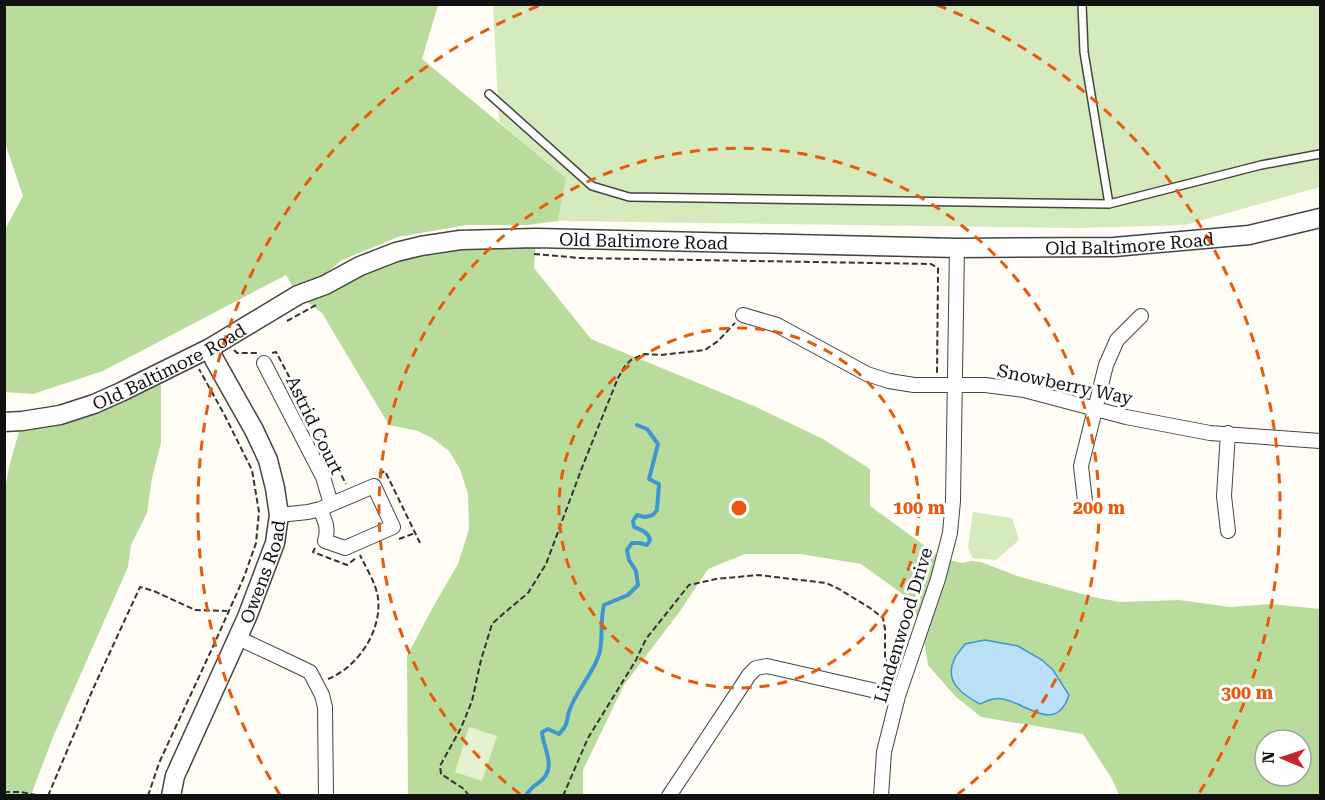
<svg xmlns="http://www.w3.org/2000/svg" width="1325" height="800" viewBox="0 0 1325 800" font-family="'Roboto Serif',serif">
<rect width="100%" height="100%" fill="#fffdf5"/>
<path fill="#d5ebbd" d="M 493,5 L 1320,5 L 1320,187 L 1185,225 L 1078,228 L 558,221 L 566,178 L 499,122 Z
M 973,512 L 1012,518 L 1019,540 L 996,560 L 972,558 L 968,547 Z"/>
<path fill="#b9dc9c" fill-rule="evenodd" d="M 5,5 L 438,5 L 422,59 L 566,178 L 558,221 L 527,225 L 466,225 L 398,237 L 342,260 L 301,294 L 396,252 L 536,238 L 534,268 L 591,339 L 754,406 L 823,439 L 870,469 L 870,506 L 943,559 L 962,563 L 971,561 L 981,562 L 1017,576 L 1093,597 L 1120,602 L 1179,600 L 1230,607 L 1271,604 L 1320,609 L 1320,795 L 1119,795 L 1112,779 L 1083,734 L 981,717 L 955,696 L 928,665 L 922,627 L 908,598 L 861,564 L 800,554 L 745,554 L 708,569 L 680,611 L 624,685 L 583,770 L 583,795 L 408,795 L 407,656 L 433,607 L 458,564 L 469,529 L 468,494 L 460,469 L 449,451 L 432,438 L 418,431 L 389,425 L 322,313 L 298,295 L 286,275 L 103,371 L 33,394 L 5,392 L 4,231 L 23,196 L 5,143 ZM 1265,740 L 1301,740 L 1301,776 L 1265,776 Z
M 161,372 L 161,443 L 152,478 L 147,513 L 131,545 L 128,567 L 53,737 L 31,795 L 5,796 L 5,490 L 9,467 L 22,421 Z"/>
<path fill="#e6f2cf" d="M 469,727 L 497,736 L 482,781 L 455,772 Z"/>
<path fill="#b9e0f7" stroke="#3f96cf" stroke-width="1.5" d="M 985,640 L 1018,646 L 1042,660 L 1053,670 L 1069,695 C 1056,735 1026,703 1003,699 C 994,697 987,701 980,704 C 963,695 944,682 954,660 C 956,654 962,649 965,644 Z"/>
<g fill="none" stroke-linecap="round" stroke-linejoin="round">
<path stroke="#3f96cf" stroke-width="4" d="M 526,796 C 530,787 537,785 543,779 C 556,765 543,748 542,732 L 548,729 L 559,734 C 570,723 565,721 570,709 C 577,689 595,672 600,651 C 603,636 600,621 604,605 L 628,595 L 638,585 L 636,571 L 629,560 L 627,550 L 632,543 L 640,543 L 647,545 L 650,540 C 648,532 642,530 634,527 L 633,521 L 637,515 L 645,517 L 653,515 L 657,510 L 659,484 L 649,479 L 658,444 L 647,429 L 637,425"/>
<g stroke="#444" stroke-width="10">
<path id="service" d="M 1082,4 L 1084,52 L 1109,204
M 489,94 L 592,186 L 629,197 L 1109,204 L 1261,165 L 1320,154"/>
</g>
<g stroke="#444" stroke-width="16">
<path id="minor" d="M 743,315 L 777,325 L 867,374 L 889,381 L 914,385 L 985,385 L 1024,390 L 1126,417 L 1210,433 L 1320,441
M 264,363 L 323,477 L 331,504
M 1085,501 L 1081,466 L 1106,365 L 1117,340 L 1141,316
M 279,515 L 308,512 L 320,509 L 374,486 L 393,527 L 345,548 L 325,541 C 329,528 325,521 320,509
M 1228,531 L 1224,496 L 1228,433
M 238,638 L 285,660 L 310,672 L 322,695 L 325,707 L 326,796
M 669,796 L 749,675 L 756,668 L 767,666 L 898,696
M 881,796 L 884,752 L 898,696 L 938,579 L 950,533 L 953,501 L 957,248"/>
</g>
<g stroke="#444" stroke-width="21">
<g id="tertiary">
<path id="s1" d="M 4,422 L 22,421 L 60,415 L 94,404 L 121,392 L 210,348 L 298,295 L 325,285 L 360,266 L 396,252 L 421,246 L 460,240 L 536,238 L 957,248 L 1114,247 L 1249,235 L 1320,218"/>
<path id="s2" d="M 171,796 L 175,776 L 247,617 L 275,543 L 279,515 L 275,488 L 268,460 L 254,430 L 214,359 L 210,348"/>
</g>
</g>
<path stroke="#333" stroke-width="2" stroke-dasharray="6 3" stroke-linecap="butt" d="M 534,254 L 580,258 L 931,264 L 938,268 L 938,273 L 937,373
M 287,321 L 316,305
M 234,350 L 237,353 L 258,353
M 272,353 L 276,352 L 346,484
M 379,474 L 385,471 L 420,543
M 399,539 L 415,533
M 315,548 L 313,552 L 347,565 L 356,558
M 328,679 C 358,667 382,631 378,598 C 376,583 366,568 360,555
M 4,792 L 21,792 L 41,796
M 48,796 L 93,689 L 140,587 L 154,591 L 195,610 L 227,611
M 148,796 L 159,763 L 216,640 L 244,577 L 256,543 L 257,532 L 259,512 L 252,470 L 224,414 L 199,369
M 469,796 L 464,789 L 441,774 L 440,766 L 461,728 L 472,701 L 481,660 L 492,624 L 503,614 L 528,593 L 546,564 L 583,465 L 618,378 L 625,366 L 631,360 L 644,354 L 661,355 L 705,350 L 718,341 L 735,323
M 563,796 L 588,738 L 636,660 L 646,639 L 689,585 L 716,579 L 758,575 L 826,583 L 839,589 L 870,608 L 883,618 L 885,629 L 885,659 L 895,664"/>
<use href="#service" stroke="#fff" stroke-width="7"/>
<use href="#minor" stroke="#fff" stroke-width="14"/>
<use href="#tertiary" stroke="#fff" stroke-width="18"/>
</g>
<g fill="none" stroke="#e8590c" stroke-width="3" stroke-dasharray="10 8">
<circle cx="739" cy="508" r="180"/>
<path d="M520 794A360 360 0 1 1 958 794"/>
<path d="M280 795A541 541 0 0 1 541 5M937 5A541 541 0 0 1 1198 795"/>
</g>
<g text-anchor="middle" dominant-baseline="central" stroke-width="6" stroke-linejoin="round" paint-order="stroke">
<g font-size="18" fill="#111" stroke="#fff">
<text stroke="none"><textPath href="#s1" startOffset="680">Old Baltimore Road</textPath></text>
<text stroke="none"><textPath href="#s1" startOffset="1166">Old Baltimore Road</textPath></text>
<text stroke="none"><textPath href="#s1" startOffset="176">Old Baltimore Road</textPath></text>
<text transform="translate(1065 384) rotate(12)">Snowberry Way</text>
<text transform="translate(315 425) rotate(64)">Astrid Court</text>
<text stroke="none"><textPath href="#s2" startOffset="243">Owens Road</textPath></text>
<text transform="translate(903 625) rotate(-73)">Lindenwood Drive</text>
</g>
</g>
<circle cx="739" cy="508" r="9" fill="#e8590c" stroke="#fff" stroke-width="3"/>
<g font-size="18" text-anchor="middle" font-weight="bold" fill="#e8590c" stroke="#fff" stroke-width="6" stroke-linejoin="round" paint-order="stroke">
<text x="919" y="514">100 m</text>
<text x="1099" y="514">200 m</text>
<text x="1247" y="699">300 m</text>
</g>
<rect width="1325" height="800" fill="none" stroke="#111111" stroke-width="12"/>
<g transform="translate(1283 758) rotate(272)"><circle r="28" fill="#ffffff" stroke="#a0a0a0" stroke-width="1.5"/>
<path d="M0-4.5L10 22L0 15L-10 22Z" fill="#c4262e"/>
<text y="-9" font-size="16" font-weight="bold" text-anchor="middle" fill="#111111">N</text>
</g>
</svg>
